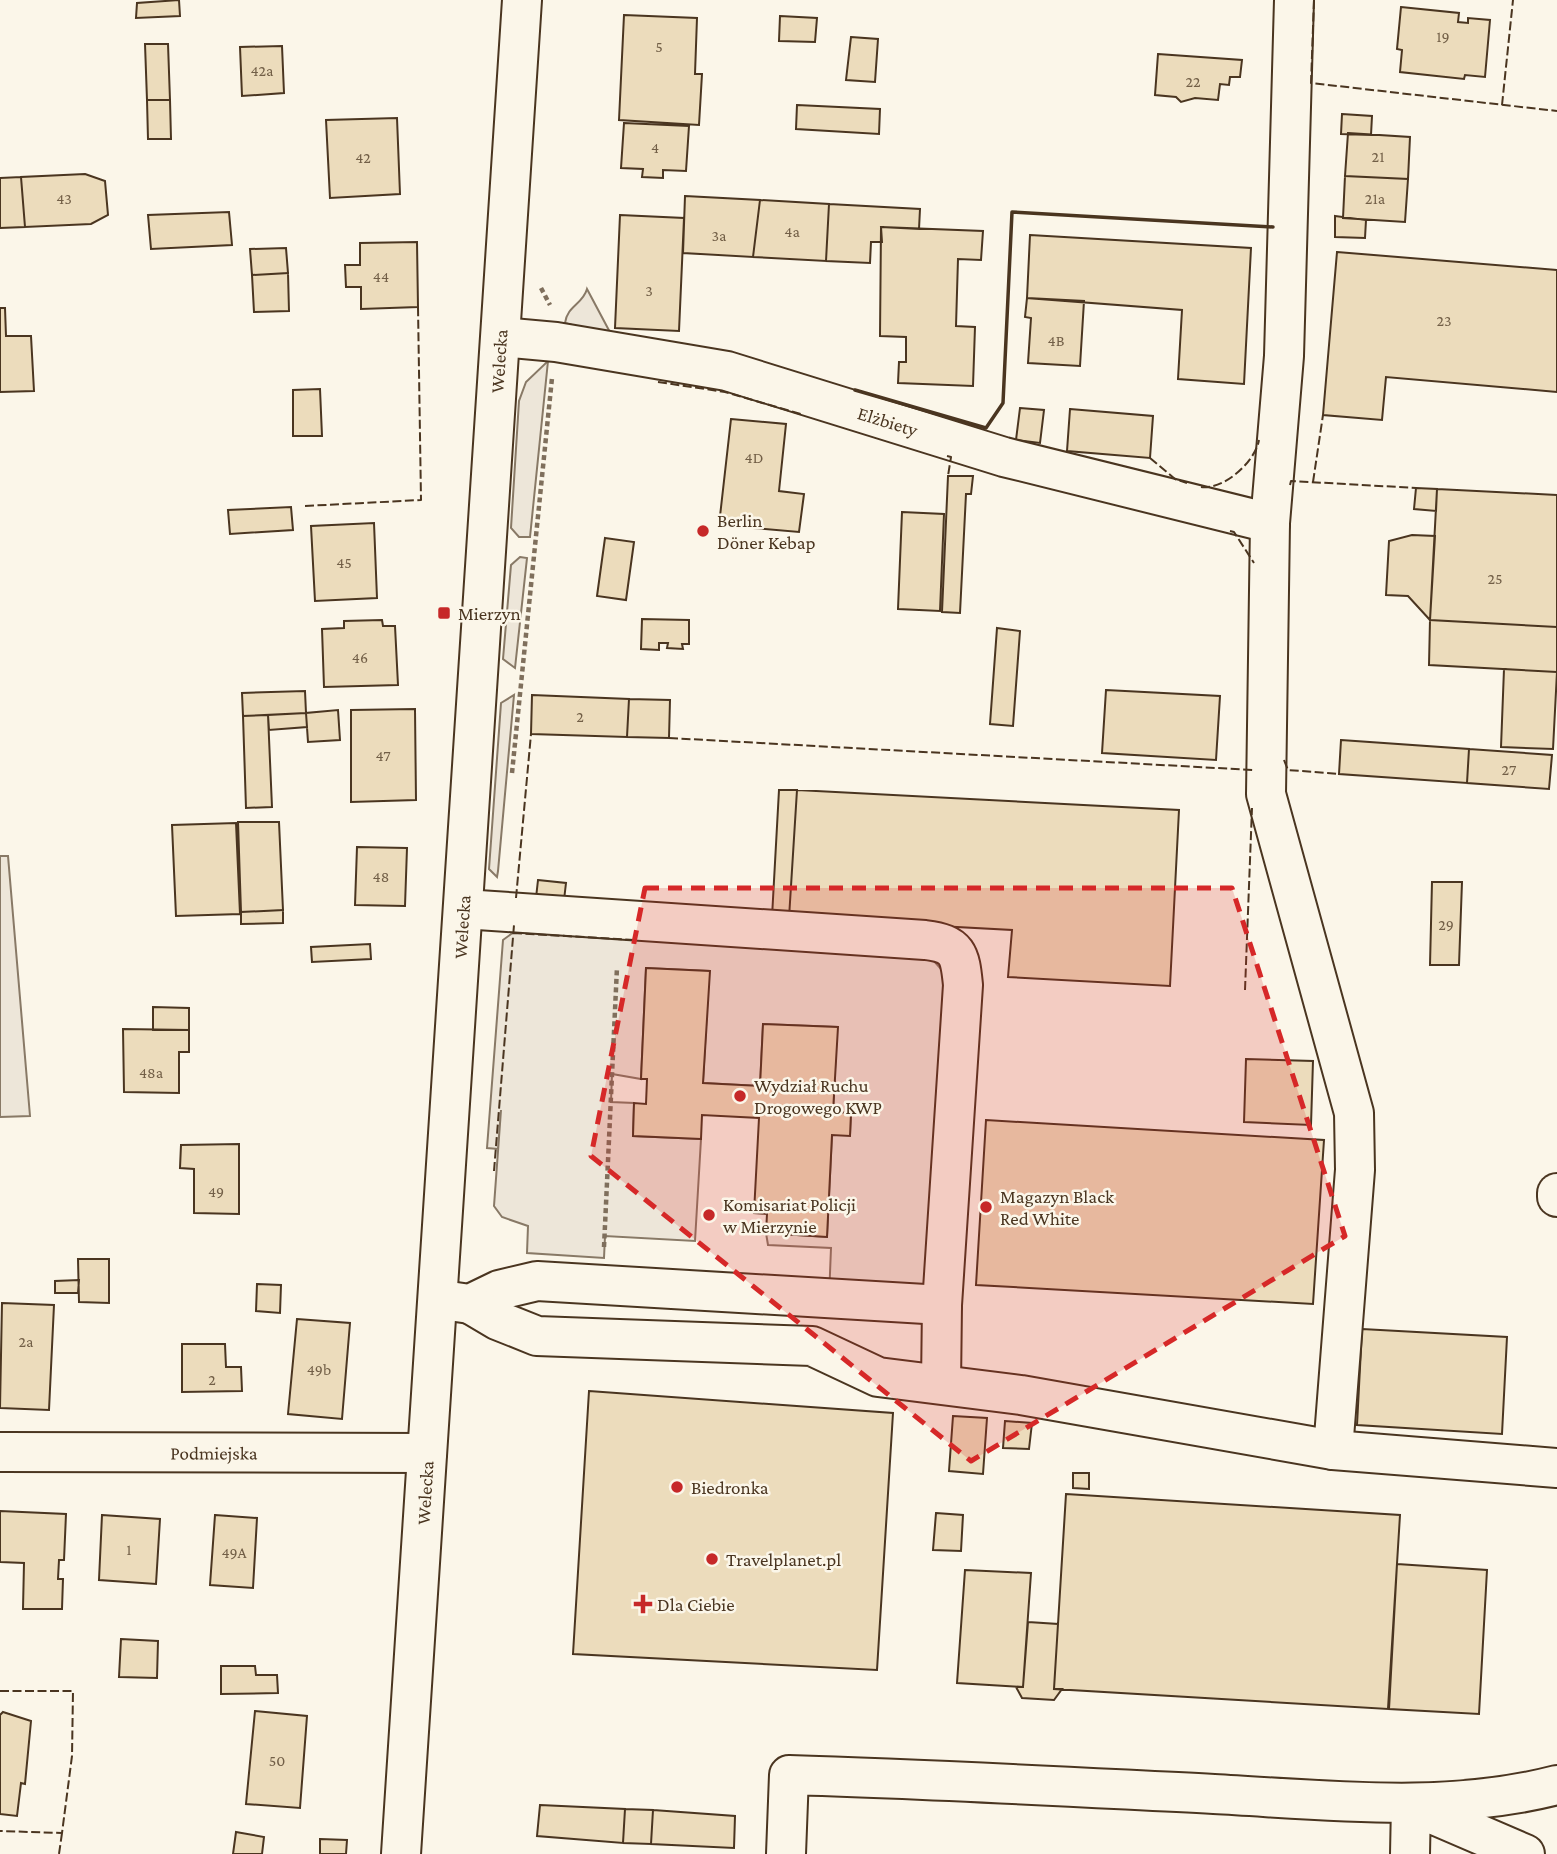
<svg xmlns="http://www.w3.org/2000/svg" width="1557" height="1854" viewBox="0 0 1557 1854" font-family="'Crimson Pro',serif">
<rect width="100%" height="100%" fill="#fbf6e9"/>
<path fill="#ede6d9" stroke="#887966" stroke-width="2" d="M 587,289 L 612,336 L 565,323 C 567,306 583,304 587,289 Z
M 548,361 L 530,537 L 519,537 L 511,528 L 519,401 L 526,382 Z
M 520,557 L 527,558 L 515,668 L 503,659 L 511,565 Z
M 514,695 L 498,871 L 497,877 L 489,869 L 501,703 Z
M 0,856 L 8,856 L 30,1116 L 0,1117 Z
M 518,929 L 933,960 L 942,970 L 947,983 L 930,1284 L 829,1298 L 831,1248 L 768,1245 L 766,1233 L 827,1237 L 832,1135 L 850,1135 L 851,1114 L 833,1112 L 837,1027 L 763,1024 L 760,1086 L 703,1083 L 709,971 L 646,968 L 641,1079 L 612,1074 L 611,1102 L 634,1103 L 633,1136 L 701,1139 L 695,1241 L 605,1236 L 604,1258 L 527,1253 L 528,1226 L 502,1217 L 494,1206 L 501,1110 L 498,1149 L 487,1148 L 503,940 Z"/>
<path fill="#ecdcbc" stroke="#4a3520" stroke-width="2" d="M 179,0 L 180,16 L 136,18 L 137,3 Z
M 1401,7 L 1459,13 L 1458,22 L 1468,23 L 1468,18 L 1490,20 L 1485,77 L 1465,75 L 1464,79 L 1400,72 L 1402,50 L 1397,49 Z
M 624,15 L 697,18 L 695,74 L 702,74 L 699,125 L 619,120 Z
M 780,16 L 817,18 L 815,42 L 779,41 Z
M 851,37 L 878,39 L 875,82 L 846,80 Z
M 145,44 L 168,44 L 170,100 L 147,100 Z
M 282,46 L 284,93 L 242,96 L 240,47 Z
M 1158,54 L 1242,60 L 1240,77 L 1230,77 L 1229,85 L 1220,84 L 1218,100 L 1195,98 L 1181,102 L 1176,97 L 1155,95 Z
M 147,100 L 170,100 L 171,139 L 148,139 Z
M 797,105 L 880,109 L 879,134 L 796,129 Z
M 1342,114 L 1372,116 L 1371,135 L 1341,134 Z
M 397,118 L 400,194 L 330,198 L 326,120 Z
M 624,123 L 689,126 L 686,171 L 663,170 L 663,178 L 642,177 L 643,169 L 621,168 Z
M 1348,133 L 1410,137 L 1408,179 L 1345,176 Z
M 85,174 L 105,181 L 108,215 L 91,224 L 25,227 L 21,177 Z
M 1345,176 L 1408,179 L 1405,222 L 1343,218 Z
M 21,177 L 25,227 L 0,228 L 0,178 Z
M 685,196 L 760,200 L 753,257 L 683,253 Z
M 760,200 L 829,204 L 826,261 L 753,257 Z
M 829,204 L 920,209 L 919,229 L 881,227 L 882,242 L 871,242 L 870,263 L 826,261 Z
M 229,212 L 232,245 L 151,249 L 148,215 Z
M 620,215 L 684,218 L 679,331 L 615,328 Z
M 1335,216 L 1366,220 L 1365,238 L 1335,237 Z
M 881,227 L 983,231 L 981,260 L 958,259 L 956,326 L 975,327 L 973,386 L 898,383 L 899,362 L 906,362 L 906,337 L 880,336 Z
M 1030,235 L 1251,248 L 1244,384 L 1178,379 L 1182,310 L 1027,298 Z
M 417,242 L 418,307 L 361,309 L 361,287 L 346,287 L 345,265 L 360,265 L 360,243 Z
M 286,248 L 288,273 L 252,275 L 250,249 Z
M 1337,252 L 1557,270 L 1557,392 L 1386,377 L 1382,420 L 1323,415 Z
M 288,273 L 289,311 L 254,312 L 252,275 Z
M 1027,298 L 1084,301 L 1080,366 L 1028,363 L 1031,318 L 1025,317 Z
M 0,308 L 5,308 L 6,336 L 31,336 L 34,391 L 0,392 Z
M 320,389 L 322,436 L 293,436 L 293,390 Z
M 1020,408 L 1044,410 L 1040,443 L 1016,440 Z
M 1070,409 L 1153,416 L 1150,458 L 1067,451 Z
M 731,419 L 786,424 L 779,491 L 804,494 L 799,532 L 719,525 Z
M 948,476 L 973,476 L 971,494 L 966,494 L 960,613 L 942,612 Z
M 1416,488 L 1437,489 L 1436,511 L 1414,509 Z
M 1437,489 L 1557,495 L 1557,627 L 1430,620 Z
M 291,507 L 293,530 L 230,534 L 228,510 Z
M 902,512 L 944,514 L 940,611 L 898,609 Z
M 374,523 L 377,598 L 315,601 L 311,526 Z
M 1412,535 L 1435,536 L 1430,620 L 1408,596 L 1386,595 L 1389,541 Z
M 605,538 L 634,542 L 626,600 L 597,596 Z
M 642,619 L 689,620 L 689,644 L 682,644 L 683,649 L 667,648 L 668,643 L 659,643 L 659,650 L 641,649 Z
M 382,620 L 383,626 L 395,626 L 398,685 L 324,687 L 322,629 L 344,628 L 344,621 Z
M 1430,620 L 1557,627 L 1557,672 L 1429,665 Z
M 997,628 L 1020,631 L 1013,726 L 990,724 Z
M 1504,669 L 1557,672 L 1553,749 L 1501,747 Z
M 1106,690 L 1220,696 L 1216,760 L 1102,753 Z
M 305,691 L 306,713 L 243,716 L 242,693 Z
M 532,695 L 629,699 L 627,737 L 531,734 Z
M 629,699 L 670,700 L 669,738 L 627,737 Z
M 415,709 L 416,800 L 351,802 L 351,710 Z
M 338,710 L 340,740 L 308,742 L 306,713 Z
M 306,713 L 307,727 L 269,730 L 268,715 Z
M 268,715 L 272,807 L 246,808 L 243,716 Z
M 1341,740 L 1469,749 L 1467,783 L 1339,774 Z
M 1469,749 L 1552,755 L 1549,789 L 1467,783 Z
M 779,790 L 797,790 L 789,918 L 772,917 Z
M 797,790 L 1179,810 L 1170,986 L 1008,977 L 1012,930 L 789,918 Z
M 238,822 L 279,822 L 283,910 L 241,912 Z
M 236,823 L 240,914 L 176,916 L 172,825 Z
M 357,847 L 407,848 L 405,906 L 355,905 Z
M 538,880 L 566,883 L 564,900 L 536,898 Z
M 1432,882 L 1462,882 L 1459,965 L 1430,965 Z
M 283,910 L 283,923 L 241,924 L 241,912 Z
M 370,944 L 371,959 L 312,962 L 311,947 Z
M 646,968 L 710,971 L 703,1083 L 760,1086 L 763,1024 L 838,1027 L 833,1112 L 851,1113 L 850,1136 L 832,1135 L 827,1237 L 766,1233 L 767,1214 L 754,1213 L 759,1118 L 702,1115 L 701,1139 L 633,1136 L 634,1103 L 646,1104 L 647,1079 L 641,1079 Z
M 153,1007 L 189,1008 L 189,1030 L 153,1030 Z
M 123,1029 L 189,1030 L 189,1052 L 179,1052 L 179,1093 L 124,1092 Z
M 1246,1059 L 1313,1061 L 1311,1125 L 1244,1122 Z
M 986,1120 L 1324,1140 L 1313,1304 L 976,1285 Z
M 239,1144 L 239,1214 L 194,1213 L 194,1169 L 180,1168 L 181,1145 Z
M 78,1259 L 109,1259 L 109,1303 L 79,1302 Z
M 79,1280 L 78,1293 L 55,1293 L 55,1281 Z
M 257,1284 L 281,1285 L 280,1313 L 256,1311 Z
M 2,1303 L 54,1305 L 49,1410 L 0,1408 Z
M 297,1319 L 350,1323 L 342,1419 L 288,1414 Z
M 1362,1329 L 1507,1337 L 1502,1434 L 1357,1425 Z
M 182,1344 L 225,1344 L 226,1367 L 241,1367 L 242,1391 L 182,1392 Z
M 589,1391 L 893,1413 L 877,1670 L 573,1654 Z
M 953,1416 L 987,1418 L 983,1474 L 949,1471 Z
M 1005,1421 L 1032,1423 L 1029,1449 L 1003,1448 Z
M 1073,1473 L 1089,1473 L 1089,1489 L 1073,1488 Z
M 1066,1494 L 1400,1515 L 1388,1709 L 1054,1689 Z
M 0,1511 L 66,1514 L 64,1560 L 59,1560 L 58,1579 L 63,1579 L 62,1609 L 23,1609 L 24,1563 L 0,1562 Z
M 936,1513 L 963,1515 L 961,1551 L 933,1550 Z
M 102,1515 L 160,1519 L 156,1584 L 99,1580 Z
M 215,1515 L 257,1518 L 253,1588 L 210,1585 Z
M 1397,1564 L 1487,1570 L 1479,1714 L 1389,1709 Z
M 965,1570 L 1031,1573 L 1023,1687 L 957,1683 Z
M 1028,1622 L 1058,1624 L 1054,1689 L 1062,1689 L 1054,1700 L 1022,1698 L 1016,1687 L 1023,1687 Z
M 121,1639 L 158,1641 L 157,1678 L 119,1677 Z
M 221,1666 L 255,1666 L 256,1675 L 277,1675 L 278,1693 L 221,1694 Z
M 255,1711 L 307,1716 L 300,1808 L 246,1804 Z
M 3,1712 L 31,1721 L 25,1784 L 21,1783 L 17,1816 L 0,1814 L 0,1715 Z
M 540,1805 L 625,1809 L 623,1843 L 537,1836 Z
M 625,1809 L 653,1810 L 651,1844 L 623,1843 Z
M 653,1810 L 735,1816 L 734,1848 L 651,1844 Z
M 236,1832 L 264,1837 L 262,1854 L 233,1854 Z
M 320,1839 L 347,1840 L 346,1854 L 320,1854 Z"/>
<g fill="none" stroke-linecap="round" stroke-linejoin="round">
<g stroke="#4a3520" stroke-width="42">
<g id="minor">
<path d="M 1294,0 L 1284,356 L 1270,523 L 1266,794 L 1354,1113 L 1355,1170 L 1333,1450"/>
<path id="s1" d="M 501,337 L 556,342 L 727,371 L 1004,457 L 1270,523"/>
<path d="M 463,909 L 925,940 C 958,944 960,954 963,985 L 942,1305 L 941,1384"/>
<path d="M 1557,1193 L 1557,1197"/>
<path d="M 449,1301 L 470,1304 L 499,1290 L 537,1281 L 942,1305"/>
<path d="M 470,1304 L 497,1320 L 537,1336 L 812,1346 L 878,1377 L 1021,1395 L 1333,1450 L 1557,1468"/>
<path id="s2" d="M 0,1452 L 427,1453"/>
<path d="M 786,1854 L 789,1775 C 931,1779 1072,1787 1214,1794 C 1328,1800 1445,1814 1557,1785"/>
<path d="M 1410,1854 L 1411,1805 L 1525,1854"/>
</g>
</g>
<g stroke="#4a3520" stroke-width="42">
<g id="major">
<path id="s3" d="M 401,1854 L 522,0"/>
</g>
</g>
<path stroke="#7f6f5c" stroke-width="4.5" stroke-dasharray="5 3.5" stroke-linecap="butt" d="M 541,288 L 550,305
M 512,773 L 552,378
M 604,1247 L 617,967"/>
<use href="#minor" stroke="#fbf6e9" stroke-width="38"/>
<use href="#major" stroke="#fbf6e9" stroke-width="38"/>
<path stroke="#4a3520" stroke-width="2" stroke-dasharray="9 3.5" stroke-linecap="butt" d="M 1314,0 L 1311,83 L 1557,111
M 1502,105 L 1513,0
M 658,382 L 725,392 L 804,415
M 947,456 L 951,457 L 948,476
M 1150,458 L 1175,479 L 1187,483
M 1313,482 L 1323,415
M 1290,485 L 1291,481 L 1416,488
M 1201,487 C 1224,490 1255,462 1259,440
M 305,506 L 421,500 L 418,307
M 1230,531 L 1234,532 L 1254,563
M 669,738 L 1253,770
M 1284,760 L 1288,770 L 1339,774
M 516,898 L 531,734
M 513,933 L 635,940
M 1245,990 L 1252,808
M 494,1171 L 514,925
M 0,1691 L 73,1691 L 72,1756 L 62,1833 L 0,1831
M 59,1854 L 62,1833"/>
<path stroke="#4a3520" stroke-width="3.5" d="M 855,390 L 986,428 L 1003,403 L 1012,212 L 1273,227"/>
</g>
<path fill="#d62828" fill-opacity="0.2" stroke="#d62828" stroke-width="5" stroke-dasharray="14 9" stroke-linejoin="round" d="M 645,888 L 1232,888 L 1345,1236 L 971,1461 L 591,1156 Z"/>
<g fill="#c62828" stroke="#fbf6e9" stroke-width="2.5">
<circle cx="703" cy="531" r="7"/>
<rect x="437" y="606" width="14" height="14" rx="3.5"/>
<circle cx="740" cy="1096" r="7"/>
<circle cx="986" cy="1207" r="7"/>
<circle cx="709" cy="1215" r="7"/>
<circle cx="677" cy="1487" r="7"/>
<circle cx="712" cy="1559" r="7"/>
<path d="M639.5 1593.5h7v7h7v7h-7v7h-7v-7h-7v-7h7z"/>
</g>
<g text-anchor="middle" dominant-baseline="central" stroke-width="5" stroke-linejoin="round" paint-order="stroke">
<g font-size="16" fill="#725f47">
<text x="1443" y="36">19</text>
<text x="659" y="46">5</text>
<text x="262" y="70">42a</text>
<text x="1193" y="81">22</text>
<text x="655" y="147">4</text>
<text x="1378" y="156">21</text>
<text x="363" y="157">42</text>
<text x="64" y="198">43</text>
<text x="1375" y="198">21a</text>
<text x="792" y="231">4a</text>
<text x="719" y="235">3a</text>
<text x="381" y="276">44</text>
<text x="649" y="290">3</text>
<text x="1444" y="320">23</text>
<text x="1056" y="340">4B</text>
<text x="754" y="457">4D</text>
<text x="344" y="562">45</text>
<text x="1495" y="578">25</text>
<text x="360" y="657">46</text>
<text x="580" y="716">2</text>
<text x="383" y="755">47</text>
<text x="1509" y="769">27</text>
<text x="381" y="876">48</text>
<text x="1446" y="924">29</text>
<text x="151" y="1072">48a</text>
<text x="216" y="1191">49</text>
<text x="26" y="1341">2a</text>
<text x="319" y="1369">49b</text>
<text x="212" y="1379">2</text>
<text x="129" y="1549">1</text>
<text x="234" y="1552">49A</text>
<text x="277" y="1760">50</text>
</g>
<g font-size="19" fill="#4a3520" stroke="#fbf6e9">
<text stroke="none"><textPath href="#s3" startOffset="1496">Welecka</textPath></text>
<text stroke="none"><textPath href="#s1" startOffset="397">Elżbiety</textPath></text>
<text stroke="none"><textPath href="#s3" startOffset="929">Welecka</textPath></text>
<text stroke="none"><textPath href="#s2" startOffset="214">Podmiejska</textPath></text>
<text stroke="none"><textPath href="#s3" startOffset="362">Welecka</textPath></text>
</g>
<g font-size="19" fill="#4a3520" stroke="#fbf6e9" text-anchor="start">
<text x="717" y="520">Berlin<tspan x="717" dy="22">Döner Kebap</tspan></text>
<text x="458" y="613">Mierzyn</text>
<text x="754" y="1085">Wydział Ruchu<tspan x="754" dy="22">Drogowego KWP</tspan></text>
<text x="1000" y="1196">Magazyn Black<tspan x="1000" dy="22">Red White</tspan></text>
<text x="723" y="1204">Komisariat Policji<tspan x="723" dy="22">w Mierzynie</tspan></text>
<text x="691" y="1487">Biedronka</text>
<text x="726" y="1559">Travelplanet.pl</text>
<text x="657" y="1604">Dla Ciebie</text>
</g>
</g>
</svg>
